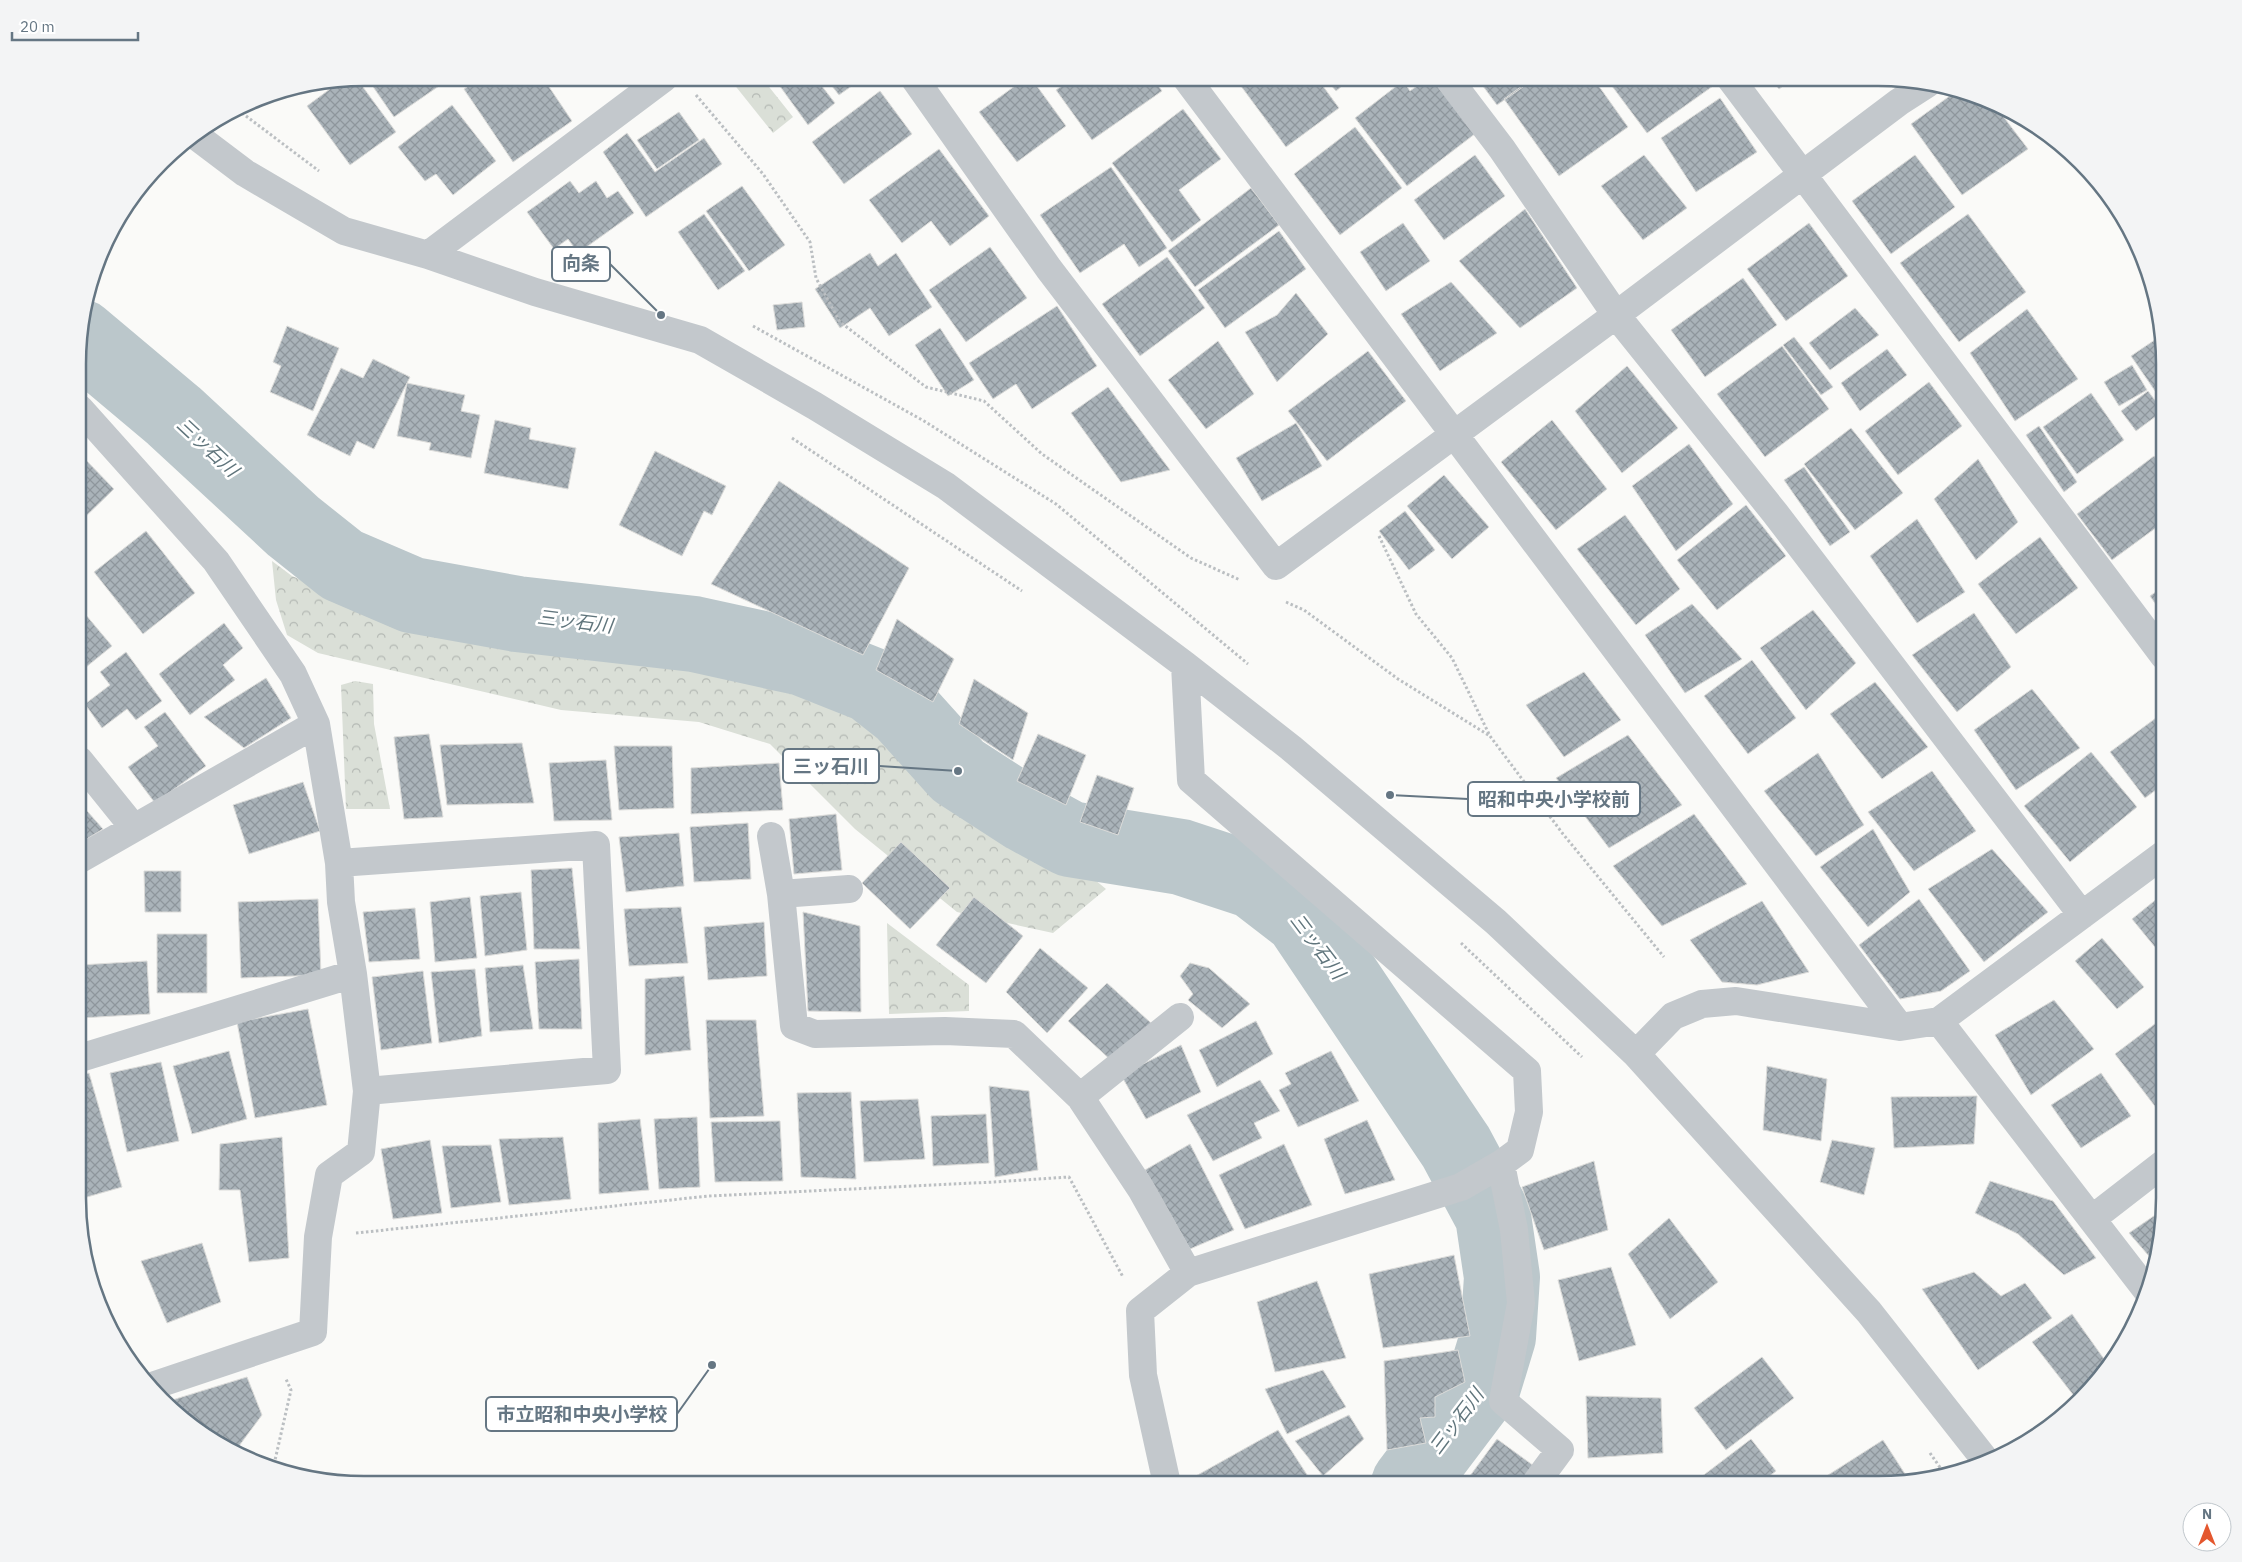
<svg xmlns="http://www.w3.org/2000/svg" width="2242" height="1562" viewBox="0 0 2242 1562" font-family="'IBM Plex Sans','Noto Sans JP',sans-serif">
<defs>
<pattern id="forest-crowns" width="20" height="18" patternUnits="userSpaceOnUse" patternTransform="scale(1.25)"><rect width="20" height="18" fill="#dadfd7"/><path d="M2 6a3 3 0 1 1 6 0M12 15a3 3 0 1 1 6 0" fill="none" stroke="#b4b9b4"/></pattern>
<pattern id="building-cross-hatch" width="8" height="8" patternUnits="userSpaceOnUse" patternTransform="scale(1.25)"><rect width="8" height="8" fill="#aab3b9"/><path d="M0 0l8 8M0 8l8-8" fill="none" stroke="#8e969c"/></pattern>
</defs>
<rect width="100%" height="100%" fill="#fafaf8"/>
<path fill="url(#forest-crowns)" d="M 729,78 L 762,78 L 793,117 L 773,133 Z
M 272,561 L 292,576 L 376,612 L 463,631 L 655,646 L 790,674 L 871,704 L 900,730 L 952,795 L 1048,841 L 1106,889 L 1053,933 L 957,912 L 855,829 L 770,744 L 699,722 L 561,710 L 318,653 L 287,635 L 276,600 Z
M 355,681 L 373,684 L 374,724 L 390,809 L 346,809 L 341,685 Z
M 887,923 L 969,985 L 969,1011 L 889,1014 Z"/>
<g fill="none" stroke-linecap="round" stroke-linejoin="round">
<path stroke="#bbc7cb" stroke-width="76" d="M 80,337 L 174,416 L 293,526 L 342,565 L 412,595 L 517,614 L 694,634 L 803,658 L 871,685 L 904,711 L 958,771 L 1026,815 L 1070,839 L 1181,857 L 1254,881 L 1302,918 L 1456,1147 L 1493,1216 L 1502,1277 L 1498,1337 L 1483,1386 L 1409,1484"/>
</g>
<path fill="url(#building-cross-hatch)" stroke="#dcdcda" d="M 367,78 L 433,78 L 439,86 L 394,117 Z
M 481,78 L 543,78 L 572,121 L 513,162 L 464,89 Z
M 774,78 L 830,78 L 821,85 L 835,103 L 808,125 Z
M 833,78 L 863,78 L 839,95 L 828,81 Z
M 1026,78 L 1031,78 L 1066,126 L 1017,162 L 979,112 Z
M 1073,78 L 1153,78 L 1162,91 L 1092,140 L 1056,90 Z
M 1235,78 L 1317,78 L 1339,108 L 1286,147 Z
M 1325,78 L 1352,78 L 1336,91 Z
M 1428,78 L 1434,78 L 1476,133 L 1407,186 L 1355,118 L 1403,81 L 1410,91 Z
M 1477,78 L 1536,78 L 1497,105 Z
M 1533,78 L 1593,78 L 1628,127 L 1559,176 L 1504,99 Z
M 1606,78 L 1718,78 L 1720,81 L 1647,133 Z
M 1770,78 L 1794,78 L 1779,89 Z
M 357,79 L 396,132 L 350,165 L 307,106 L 338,83 Z
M 1958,90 L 1970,93 L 1996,107 L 2028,149 L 1962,195 L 1911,124 Z
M 880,91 L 912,134 L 844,184 L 812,142 Z
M 1720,98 L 1757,152 L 1696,192 L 1661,138 Z
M 452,105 L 496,161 L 453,195 L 436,174 L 425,181 L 398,147 Z
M 1183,109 L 1221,159 L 1179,190 L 1201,220 L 1172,242 L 1112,163 Z
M 679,112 L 699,140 L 657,169 L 637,140 Z
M 1355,127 L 1402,188 L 1340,235 L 1294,174 Z
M 627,133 L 655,172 L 704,138 L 722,164 L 646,217 L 603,152 Z
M 939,149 L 989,216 L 950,246 L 931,221 L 902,243 L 869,200 Z
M 1475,155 L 1505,196 L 1444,240 L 1414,200 Z
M 1644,155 L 1687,208 L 1643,240 L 1601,186 Z
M 1915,155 L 1955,207 L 1891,254 L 1852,201 Z
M 1111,167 L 1167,248 L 1139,267 L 1124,244 L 1080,273 L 1040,215 Z
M 570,181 L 579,193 L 596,181 L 607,198 L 618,191 L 634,213 L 578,253 L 568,239 L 554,249 L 527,212 Z
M 742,186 L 785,245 L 749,271 L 706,211 Z
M 1251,188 L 1279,225 L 1195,287 L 1168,251 Z
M 1525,209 L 1577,288 L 1520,328 L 1459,261 Z
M 704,214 L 745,271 L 718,290 L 678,232 Z
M 1968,214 L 2026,292 L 1959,342 L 1900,263 Z
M 1403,223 L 1430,261 L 1386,291 L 1360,252 Z
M 1809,223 L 1848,276 L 1786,321 L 1747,269 Z
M 1279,231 L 1306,269 L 1225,328 L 1198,290 Z
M 990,247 L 1027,298 L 966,342 L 929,290 Z
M 870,253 L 878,266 L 896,253 L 932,307 L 889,336 L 870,308 L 840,328 L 815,289 Z
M 1167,257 L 1205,308 L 1140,356 L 1102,304 Z
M 1743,278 L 1777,325 L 1705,377 L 1671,330 Z
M 1451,282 L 1497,333 L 1440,371 L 1401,314 Z
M 1296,293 L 1328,334 L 1277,382 L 1245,332 L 1277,315 Z
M 802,302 L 805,327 L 777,330 L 773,305 Z
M 1057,306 L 1097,366 L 1032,409 L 1016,384 L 993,399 L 969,363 Z
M 1855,308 L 1879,335 L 1830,370 L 1809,343 Z
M 2027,309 L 2078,379 L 2015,421 L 1970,353 Z
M 287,326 L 339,348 L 313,411 L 270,392 L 281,366 L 273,362 Z
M 940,328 L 974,380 L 948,396 L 915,345 Z
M 2162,335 L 2164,346 L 2164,404 L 2131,356 Z
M 1794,337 L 1833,387 L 1821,395 L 1783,345 Z
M 1218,341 L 1254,394 L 1206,429 L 1168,380 Z
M 1782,346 L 1829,409 L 1765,457 L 1717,394 Z
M 1887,349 L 1907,375 L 1860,411 L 1841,383 Z
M 1368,351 L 1406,401 L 1327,461 L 1288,411 Z
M 373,359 L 410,377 L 374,449 L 357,441 L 350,456 L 307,435 L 341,368 L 363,378 Z
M 2132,365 L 2147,390 L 2119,406 L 2104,382 Z
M 1627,366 L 1678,428 L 1622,473 L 1575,411 Z
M 1929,382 L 1962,426 L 1898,475 L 1865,431 Z
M 407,383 L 465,395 L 461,411 L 480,415 L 471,458 L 429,450 L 431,443 L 397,436 Z
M 1108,387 L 1170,470 L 1121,482 L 1071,413 Z
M 2148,391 L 2163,411 L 2136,431 L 2121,411 Z
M 2091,393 L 2124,440 L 2077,474 L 2043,427 Z
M 495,420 L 531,428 L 529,439 L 576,448 L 568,489 L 484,473 Z
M 1552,420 L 1607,489 L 1556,530 L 1501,462 Z
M 1296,423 L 1322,466 L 1262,501 L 1236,458 Z
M 2039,426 L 2077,482 L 2064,492 L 2026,435 Z
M 1851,428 L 1903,493 L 1855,530 L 1804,464 Z
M 1689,444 L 1733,504 L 1676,551 L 1632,486 Z
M 655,451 L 726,486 L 712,515 L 704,511 L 682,556 L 619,525 Z
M 80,454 L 114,489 L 80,522 Z
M 2154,456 L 2164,469 L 2164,536 L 2157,527 L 2112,560 L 2077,514 Z
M 1978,459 L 2018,522 L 1976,560 L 1934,499 Z
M 1804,467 L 1850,532 L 1830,546 L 1784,480 Z
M 1444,475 L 1489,527 L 1452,559 L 1407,506 Z
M 779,481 L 909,568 L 863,655 L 711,584 Z
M 1746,505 L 1786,556 L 1717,610 L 1677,560 Z
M 1405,511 L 1435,550 L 1409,570 L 1379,531 Z
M 1625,515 L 1680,589 L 1636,625 L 1577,549 Z
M 1917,519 L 1965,592 L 1917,623 L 1870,556 Z
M 146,531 L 195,593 L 143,634 L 94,572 Z
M 2040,537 L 2078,588 L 2016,634 L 1978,584 Z
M 2164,586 L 2164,616 L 2150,596 Z
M 1692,604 L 1742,659 L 1685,693 L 1645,635 Z
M 80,608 L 112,646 L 80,672 Z
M 1813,610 L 1856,663 L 1806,710 L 1760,648 Z
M 1974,613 L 2011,667 L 1957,712 L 1912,655 Z
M 897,619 L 954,659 L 933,702 L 876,670 Z
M 224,623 L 243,648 L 223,665 L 235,680 L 190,715 L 159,674 Z
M 126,652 L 162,701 L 136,720 L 127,709 L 102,728 L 85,704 L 110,685 L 100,672 Z
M 1752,660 L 1796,718 L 1748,754 L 1704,696 Z
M 1584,672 L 1621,720 L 1564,757 L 1526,705 Z
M 266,678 L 291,718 L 244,748 L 204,717 Z
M 974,679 L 1028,713 L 1013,760 L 959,724 Z
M 1875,682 L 1928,747 L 1882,779 L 1830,714 Z
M 2032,689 L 2080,748 L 2016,790 L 1974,730 Z
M 165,712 L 206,766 L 155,803 L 128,767 L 158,746 L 144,727 Z
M 2164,712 L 2164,784 L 2145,798 L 2110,752 Z
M 429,734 L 443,817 L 404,819 L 394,737 Z
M 1038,734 L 1086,755 L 1066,805 L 1017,781 Z
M 1628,735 L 1682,805 L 1609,848 L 1556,778 Z
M 522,743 L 534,803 L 447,805 L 440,745 Z
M 614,746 L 672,746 L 674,808 L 619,810 Z
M 2091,752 L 2137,807 L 2070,862 L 2024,806 Z
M 1818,753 L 1864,825 L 1816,856 L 1764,791 Z
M 606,760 L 612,820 L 554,821 L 549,763 Z
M 779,763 L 783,810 L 691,814 L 691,768 Z
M 1932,771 L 1976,831 L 1914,871 L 1868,812 Z
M 1097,775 L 1134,788 L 1118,835 L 1080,822 Z
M 303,782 L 320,831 L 249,854 L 233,805 Z
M 80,803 L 103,829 L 80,843 Z
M 836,814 L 842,870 L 794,874 L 789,819 Z
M 1694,814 L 1747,884 L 1662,926 L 1613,866 Z
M 748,823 L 751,879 L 694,882 L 690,827 Z
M 1873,829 L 1910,892 L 1868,927 L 1820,867 Z
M 679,833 L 684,886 L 626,892 L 619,837 Z
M 901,842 L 950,888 L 910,929 L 862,883 Z
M 1992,849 L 2048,912 L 1984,962 L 1928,889 Z
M 572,868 L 580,949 L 534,949 L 531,870 Z
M 144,871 L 181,871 L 181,912 L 145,912 Z
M 521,892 L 527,950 L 485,956 L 480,896 Z
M 2164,893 L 2164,958 L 2132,919 Z
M 470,897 L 477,958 L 435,962 L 430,902 Z
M 974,897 L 1023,936 L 986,983 L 936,945 Z
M 318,899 L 321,975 L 241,978 L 238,902 Z
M 1919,899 L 1970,971 L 1941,991 L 1900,999 L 1859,945 Z
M 1762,901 L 1809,972 L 1757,985 L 1722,982 L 1690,940 Z
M 681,907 L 688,963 L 629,966 L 624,909 Z
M 415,908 L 420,959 L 369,962 L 363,912 Z
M 803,912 L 860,926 L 861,1012 L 808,1011 Z
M 764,922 L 767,976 L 708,980 L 704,927 Z
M 157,934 L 207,934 L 207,993 L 157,993 Z
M 2102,938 L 2144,987 L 2117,1009 L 2075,961 Z
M 1040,948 L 1088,988 L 1047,1033 L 1006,992 Z
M 579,959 L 582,1029 L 539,1029 L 535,962 Z
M 147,961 L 150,1014 L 80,1018 L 80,965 Z
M 1190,963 L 1209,968 L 1250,1004 L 1222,1028 L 1188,1000 L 1193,994 L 1180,976 Z
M 523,965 L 533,1029 L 490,1032 L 485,968 Z
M 475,969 L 482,1036 L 439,1043 L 431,972 Z
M 423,971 L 432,1043 L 381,1050 L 372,977 Z
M 684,976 L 691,1050 L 645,1055 L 645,979 Z
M 1107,983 L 1151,1023 L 1113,1062 L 1068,1021 Z
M 2054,1000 L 2094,1049 L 2031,1095 L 1995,1035 Z
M 308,1009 L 327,1105 L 255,1118 L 237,1022 Z
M 2164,1017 L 2164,1118 L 2115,1054 Z
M 706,1020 L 756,1020 L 764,1116 L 710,1118 Z
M 1256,1021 L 1273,1054 L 1217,1087 L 1199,1050 Z
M 1181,1045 L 1201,1092 L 1146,1119 L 1121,1075 Z
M 229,1051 L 247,1119 L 192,1134 L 173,1066 Z
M 1331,1051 L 1359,1101 L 1298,1127 L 1279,1090 L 1291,1084 L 1285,1073 Z
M 161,1062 L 179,1141 L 127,1152 L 110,1073 Z
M 1767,1066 L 1827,1079 L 1821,1141 L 1763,1130 Z
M 89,1073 L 122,1187 L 80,1199 L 80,1076 Z
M 2101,1073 L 2131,1116 L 2081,1148 L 2051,1105 Z
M 1260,1080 L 1280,1111 L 1254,1123 L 1262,1138 L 1213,1161 L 1187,1115 Z
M 989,1086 L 1029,1091 L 1038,1170 L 995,1177 Z
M 851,1092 L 856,1179 L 801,1177 L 797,1093 Z
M 1977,1096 L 1974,1144 L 1894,1148 L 1891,1097 Z
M 918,1099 L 925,1159 L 864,1162 L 860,1101 Z
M 986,1114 L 989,1163 L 933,1166 L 931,1116 Z
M 697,1117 L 700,1187 L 659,1189 L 654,1119 Z
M 640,1119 L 649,1190 L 599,1194 L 598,1123 Z
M 1367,1120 L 1395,1180 L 1345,1194 L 1324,1139 Z
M 780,1121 L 783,1181 L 715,1182 L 711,1122 Z
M 282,1137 L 289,1258 L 249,1262 L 240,1190 L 219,1190 L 220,1144 Z
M 563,1137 L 571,1199 L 509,1205 L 499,1139 Z
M 430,1140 L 442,1213 L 393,1219 L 381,1149 Z
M 1832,1140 L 1875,1148 L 1864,1195 L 1820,1182 Z
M 1190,1144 L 1234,1230 L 1190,1249 L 1145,1170 Z
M 1284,1144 L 1312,1205 L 1245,1229 L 1219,1175 Z
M 491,1145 L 501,1202 L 451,1208 L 442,1146 Z
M 1594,1161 L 1608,1230 L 1544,1250 L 1522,1187 Z
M 1990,1181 L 2053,1201 L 2096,1258 L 2064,1275 L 2018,1234 L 1975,1213 Z
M 2164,1209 L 2164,1216 L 2155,1263 L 2129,1233 Z
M 1669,1218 L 1718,1282 L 1670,1319 L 1628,1254 Z
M 202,1243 L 221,1302 L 167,1323 L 141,1261 Z
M 1454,1255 L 1470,1336 L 1383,1348 L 1369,1274 Z
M 1611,1267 L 1636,1345 L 1579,1361 L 1558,1280 Z
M 1974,1272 L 2001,1296 L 2025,1283 L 2052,1318 L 1978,1370 L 1922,1289 Z
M 1317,1281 L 1346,1358 L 1275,1372 L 1257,1302 Z
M 2072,1314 L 2109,1366 L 2105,1372 L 2078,1401 L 2032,1342 Z
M 1458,1350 L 1465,1382 L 1435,1397 L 1435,1417 L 1420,1418 L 1426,1443 L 1387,1450 L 1384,1361 Z
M 1762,1357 L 1794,1398 L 1726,1450 L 1694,1408 Z
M 1323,1370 L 1346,1407 L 1287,1434 L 1265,1389 Z
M 247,1377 L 262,1415 L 236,1450 L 190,1425 L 169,1401 Z
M 1586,1396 L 1661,1398 L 1663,1453 L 1588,1458 Z
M 1349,1415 L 1364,1439 L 1323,1476 L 1295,1441 Z
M 1278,1430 L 1313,1484 L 1197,1484 L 1194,1477 Z
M 1497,1439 L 1534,1466 L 1522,1484 L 1464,1484 Z
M 1751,1439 L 1776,1471 L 1759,1484 L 1692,1484 Z
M 1883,1440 L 1909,1480 L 1878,1484 L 1814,1484 Z"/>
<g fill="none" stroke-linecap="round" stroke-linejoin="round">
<path stroke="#bbbfc2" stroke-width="3" stroke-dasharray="2.5 2.5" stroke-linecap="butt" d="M 696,95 L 763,174 L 810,242 L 816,278 L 840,322 L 926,387 L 984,401 L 1042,454 L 1191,558 L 1240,580
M 238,110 L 319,171
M 753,326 L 924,421 L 1056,504 L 1248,664
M 792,438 L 1022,591
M 1379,536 L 1416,614 L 1452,658 L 1490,736 L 1563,834 L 1664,957
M 1286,602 L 1304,610 L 1398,679 L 1490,736
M 1461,943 L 1582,1057
M 356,1233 L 709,1196 L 994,1182 L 1069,1177 L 1123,1277
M 1930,1453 L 1946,1476
M 273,1469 L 291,1390 L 286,1379"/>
<path stroke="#c3c8cc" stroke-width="28" d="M 914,78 L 1049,269 L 1276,566 L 1616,315 L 1899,102 L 1927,84
M 1186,78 L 1900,1027
M 1448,78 L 1502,149 L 1616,315 L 1775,513 L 2082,915
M 1730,78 L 2164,656
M 196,136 L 245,173 L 344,231 L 428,255 L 535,292 L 700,340 L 815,406 L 946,486 L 1185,665 L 1291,748 L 1496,922 L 1636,1054 L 1869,1312 L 1987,1462
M 428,255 L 664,78
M 80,409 L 216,561 L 293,674 L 316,724 L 339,863 L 341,902 L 353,974 L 367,1091 L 361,1152 L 329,1175 L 318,1237 L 313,1332 L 155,1385
M 80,761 L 134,828
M 771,836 L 781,894
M 80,859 L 316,724
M 339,863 L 596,845 L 607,1070 L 367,1091
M 849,889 L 781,894 L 794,1026 L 815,1034 L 945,1031 L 1014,1034 L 1080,1097 L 1141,1189 L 1188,1273
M 1939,1021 L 2148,1292
M 1636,1054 L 1673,1016 L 1702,1004 L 1736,1001 L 1900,1027 L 1939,1021 L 2164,854
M 80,1058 L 353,974
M 1080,1097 L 1180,1017
M 1501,1164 L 1514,1230 L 1521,1303 L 1503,1401 L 1560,1450 L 1535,1484
M 2093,1218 L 2164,1163
M 1167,1484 L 1143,1375 L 1140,1311 L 1188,1273 L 1461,1187 L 1501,1164 L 1520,1150 L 1529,1112 L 1527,1071 L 1191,780 L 1185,665"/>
</g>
<g text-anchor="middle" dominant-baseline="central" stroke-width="5" stroke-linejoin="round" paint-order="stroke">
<g font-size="19" font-style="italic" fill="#60757c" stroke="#fff">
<text transform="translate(208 447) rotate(43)">三ッ石川</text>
<text transform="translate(575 621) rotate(7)">三ッ石川</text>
<text transform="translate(1318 946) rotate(53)">三ッ石川</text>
<text transform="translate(1456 1421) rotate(-53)">三ッ石川</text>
</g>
</g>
<path d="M0 0H2242V1562H0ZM364 86H1878A278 278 0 0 1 2156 364V1198A278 278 0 0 1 1878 1476H364A278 278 0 0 1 86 1198V364A278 278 0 0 1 364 86Z" fill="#f3f4f5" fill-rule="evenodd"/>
<path fill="none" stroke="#657683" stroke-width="2.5" d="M364 86H1878A278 278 0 0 1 2156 364V1198A278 278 0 0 1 1878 1476H364A278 278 0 0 1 86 1198V364A278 278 0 0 1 364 86Z"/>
<path fill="none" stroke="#657683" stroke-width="2" d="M661 315L610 264M958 771L879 766M1390 795L1468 799M712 1365L677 1414"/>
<g fill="#657683" stroke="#fff" stroke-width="2">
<circle cx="661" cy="315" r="5"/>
<circle cx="958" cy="771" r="5"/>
<circle cx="1390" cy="795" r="5"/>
<circle cx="712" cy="1365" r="5"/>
</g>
<g fill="#fff" stroke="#657683" stroke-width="2">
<rect x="552" y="247" width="58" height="34" rx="5"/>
<rect x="783" y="749" width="96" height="34" rx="5"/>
<rect x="1468" y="782" width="172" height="34" rx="5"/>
<rect x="486" y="1397" width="191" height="34" rx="5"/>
</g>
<g font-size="19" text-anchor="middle" font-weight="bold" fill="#657683">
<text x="581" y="270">向条</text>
<text x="831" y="773">三ッ石川</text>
<text x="1554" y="806">昭和中央小学校前</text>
<text x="582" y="1421">市立昭和中央小学校</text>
</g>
<g transform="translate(2207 1527)"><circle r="24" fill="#ffffff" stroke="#c1c8cd"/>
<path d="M0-4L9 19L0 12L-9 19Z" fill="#e4572e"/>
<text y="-8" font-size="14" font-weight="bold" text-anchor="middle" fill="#657683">N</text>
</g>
<path d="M12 32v8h126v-8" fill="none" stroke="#657683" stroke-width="2.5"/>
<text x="20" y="32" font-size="15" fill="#657683" stroke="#ffffff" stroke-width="4" paint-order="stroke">20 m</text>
</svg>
